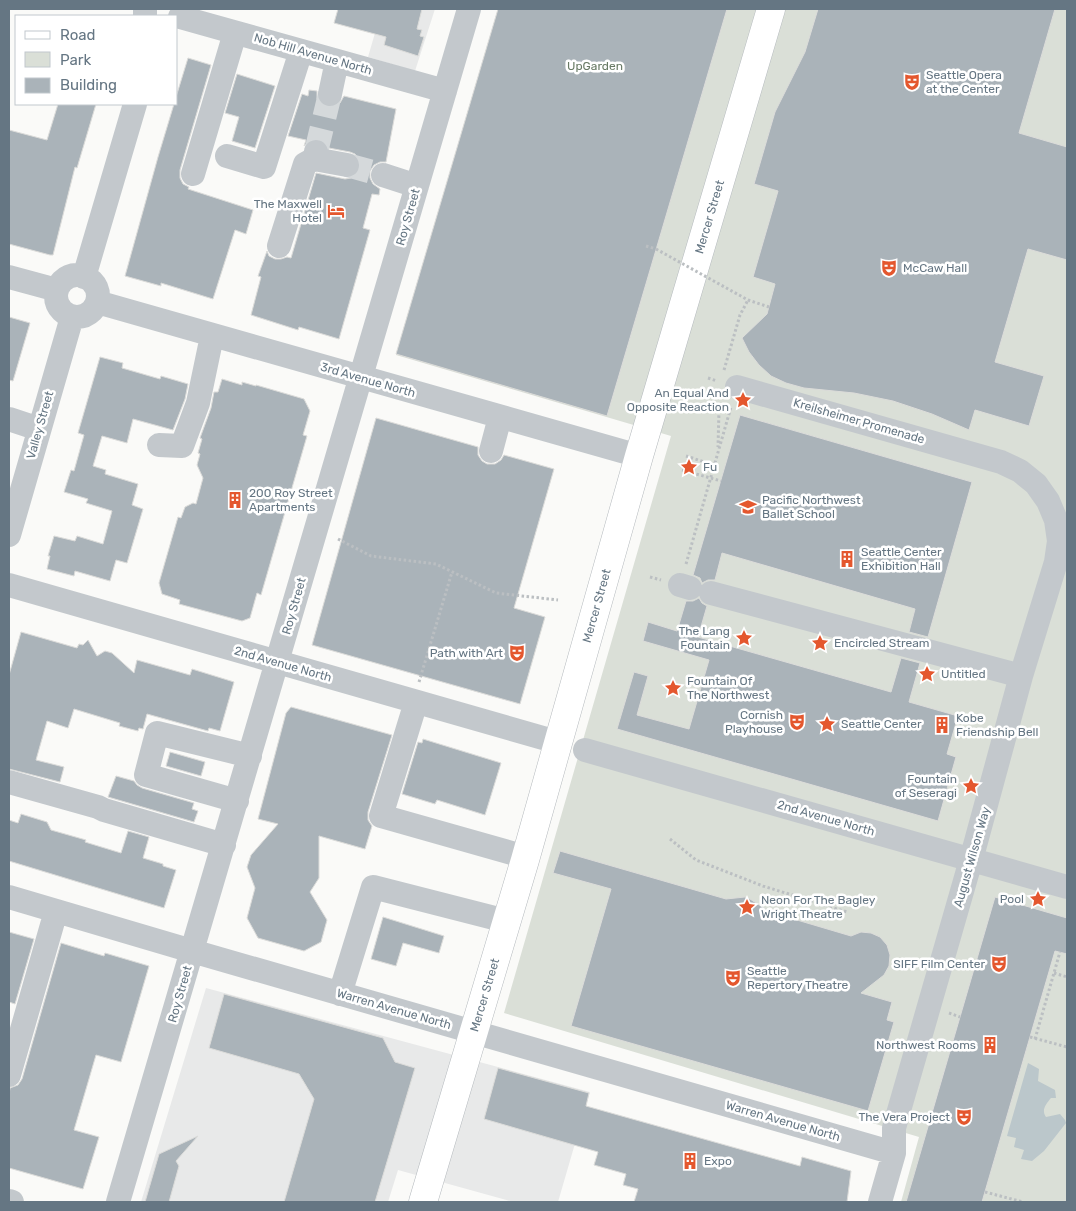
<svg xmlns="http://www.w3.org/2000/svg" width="1076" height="1211" viewBox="0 0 1076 1211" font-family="Rubik,sans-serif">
<rect width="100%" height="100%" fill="#fafaf8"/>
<path fill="#e8e9e9" d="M 382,9 L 435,9 L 415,71 L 368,57 Z
M 206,988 L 590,1092 L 558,1202 L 514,1202 L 398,1170 L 388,1202 L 141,1202 Z"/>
<path fill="#dadfd7" d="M 498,9 L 1067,9 L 1067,1202 L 901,1202 L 919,1137 L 504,1013 L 671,436 L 396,355 Z"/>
<path fill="#bbc7cb" d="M 1028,1063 L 1039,1069 L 1038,1081 L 1055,1090 L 1056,1098 L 1051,1098 C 1046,1104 1041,1110 1046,1117 L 1060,1114 L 1065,1120 L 1066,1123 L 1044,1151 L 1032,1161 L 1021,1159 L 1024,1150 L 1014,1147 L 1016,1138 L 1007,1136 Z"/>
<path fill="#aab3b9" stroke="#dcdcda" d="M 338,9 L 422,9 L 417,29 L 422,30 L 420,36 L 424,37 L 418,56 L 384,45 L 386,37 L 334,23 Z
M 498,9 L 727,9 L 607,416 L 396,354 Z
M 818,9 L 1055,9 L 1019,133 L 1067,147 L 1067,260 L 1028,249 L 995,362 L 1044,376 L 1029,426 L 975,410 L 969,430 L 932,414 L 893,401 L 854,393 L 804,388 L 786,383 L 771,376 L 759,365 L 749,352 L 742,338 L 767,314 L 775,284 L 753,277 L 778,191 L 754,184 L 775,112 L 805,52 Z
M 188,58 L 211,65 L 180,170 L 180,178 L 183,184 L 189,187 L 188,189 L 253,210 L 246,234 L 235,230 L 213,299 L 161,283 L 161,286 L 125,276 L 158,157 L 174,104 L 176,104 L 176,97 Z
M 237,74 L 275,86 L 255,148 L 232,141 L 239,117 L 225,113 Z
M 309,90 L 317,91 L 317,99 L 320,104 L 327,107 L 335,107 L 340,103 L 344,96 L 396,109 L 386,162 L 380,162 L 374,165 L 370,171 L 370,178 L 373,184 L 380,189 L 379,195 L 372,194 L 363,228 L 370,230 L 339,339 L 299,327 L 298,330 L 251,315 L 261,277 L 258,276 L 267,251 L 269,256 L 275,259 L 281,259 L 287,257 L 291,258 L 316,173 L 345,179 L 351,178 L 357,174 L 360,168 L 360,160 L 355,154 L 350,152 L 329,148 L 326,142 L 319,139 L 312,139 L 304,146 L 306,140 L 288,136 L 302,94 L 308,96 Z
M 58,104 L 96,104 L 77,168 L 75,167 L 53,255 L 50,255 L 9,244 L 9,130 L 47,140 Z
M 9,317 L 30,323 L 13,381 L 9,380 Z
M 100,357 L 123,363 L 122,368 L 160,379 L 161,376 L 188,384 L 185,399 L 173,430 L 133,419 L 127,443 L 102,436 L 93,466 L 106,470 L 105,474 L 138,484 L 132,505 L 143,509 L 127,563 L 116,560 L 110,581 L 75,571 L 74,576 L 47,569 L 50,556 L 48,556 L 54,536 L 75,541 L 77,536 L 103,544 L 112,511 L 86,503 L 88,499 L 64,492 L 71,470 L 74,471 L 84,435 L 78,433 Z
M 222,379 L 242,385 L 242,382 L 256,386 L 256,385 L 304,399 L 310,411 L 303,435 L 307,436 L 261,595 L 257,593 L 250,618 L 242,621 L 179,604 L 180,600 L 162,594 L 159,583 L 178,517 L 181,518 L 185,507 L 193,503 L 196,504 L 203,478 L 197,465 L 200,454 L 198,453 L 202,439 L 200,438 L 211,408 L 214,392 L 218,392 Z
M 740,415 L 972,482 L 928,637 L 909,632 L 915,609 L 722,553 L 715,580 L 708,580 L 702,583 L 700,578 L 693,575 Z
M 376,418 L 478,447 L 478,455 L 482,461 L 487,464 L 495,464 L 501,460 L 504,455 L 554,469 L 514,608 L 545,617 L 520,704 L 312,645 Z
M 699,598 L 702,603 L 707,606 L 698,637 L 891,692 L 901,658 L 920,663 L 909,702 L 958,716 L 947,754 L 956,757 L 938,821 L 617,729 L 634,672 L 648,676 L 637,715 L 689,729 L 709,660 L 643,641 L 648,622 L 677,631 L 686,601 L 693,601 Z
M 21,632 L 77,648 L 79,644 L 83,645 L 88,640 L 97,656 L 105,651 L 112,653 L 134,673 L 137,660 L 190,675 L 192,669 L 234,682 L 220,731 L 209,728 L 208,731 L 147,714 L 143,729 L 139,728 L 138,731 L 119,726 L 120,723 L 74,709 L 68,728 L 47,721 L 36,760 L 64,767 L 60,782 L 9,769 L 9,675 Z
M 291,707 L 392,735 L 368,812 L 368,820 L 372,826 L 365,849 L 319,836 L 319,878 L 310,892 L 327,920 L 321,942 L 304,951 L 258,938 L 247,918 L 255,888 L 247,867 L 251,855 L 278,824 L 258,819 L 286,713 Z
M 423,739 L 501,763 L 485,815 L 437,800 L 435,804 L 402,794 L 418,742 L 422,743 Z
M 170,752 L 205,762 L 201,776 L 166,766 Z
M 116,776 L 134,781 L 137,785 L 142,788 L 194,803 L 192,809 L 198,811 L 194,822 L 108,797 Z
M 21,814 L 47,822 L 51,830 L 86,840 L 85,842 L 121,853 L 128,831 L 149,837 L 143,858 L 163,864 L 163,866 L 176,870 L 164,908 L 9,861 L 9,820 L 18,823 Z
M 560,851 L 726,899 L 745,897 L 750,899 L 770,912 L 851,936 L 861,932 L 871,933 L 880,937 L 887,945 L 890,955 L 889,966 L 884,975 L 861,993 L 892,1002 L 887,1020 L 894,1022 L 868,1111 L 571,1026 L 611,889 L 553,873 Z
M 995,897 L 1067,918 L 1067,954 L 1055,951 L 982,1202 L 906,1202 Z
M 383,917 L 444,936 L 439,953 L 403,943 L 396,966 L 371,959 Z
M 9,932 L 34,939 L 15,1004 L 9,1002 Z
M 61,943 L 104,956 L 105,953 L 149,966 L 121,1062 L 96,1055 L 74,1130 L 99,1137 L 83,1189 L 9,1168 L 9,1094 L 10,1088 L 18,1085 L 22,1079 Z
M 224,994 L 383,1038 L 395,1062 L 415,1068 L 375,1202 L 284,1202 L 314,1099 L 299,1074 L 209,1048 Z
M 498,1068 L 589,1093 L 586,1106 L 800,1166 L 802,1157 L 851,1171 L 847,1202 L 634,1202 L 638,1189 L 623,1185 L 626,1174 L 594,1165 L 598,1152 L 484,1119 Z
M 198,1136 L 176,1161 L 179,1166 L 169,1202 L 145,1202 L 159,1154 Z"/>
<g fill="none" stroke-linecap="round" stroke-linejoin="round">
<path stroke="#d5d9db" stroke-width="24" stroke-dasharray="24 12" stroke-linecap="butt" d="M 316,152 L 330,94
M 347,165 L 383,175"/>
<g stroke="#b5babe" stroke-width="29">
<g id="major">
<path id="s1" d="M 423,1202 L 525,860 L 639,456 L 771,9"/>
</g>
</g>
<path stroke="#bbbfc2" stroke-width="3" stroke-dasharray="2.5 2.5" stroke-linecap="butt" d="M 646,246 L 656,249
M 724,370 L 740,315 L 748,300
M 708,378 L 717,381
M 700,405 L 719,410 L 718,447
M 686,456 L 714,465
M 338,539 L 371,556 L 436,564 L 496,593 L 558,600
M 686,564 L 731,407
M 650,577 L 661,580
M 419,682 L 452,572
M 670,839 L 696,860 L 763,886 L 847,912
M 1054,973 L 1067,977
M 949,1013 L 960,1017
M 1030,1037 L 1067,1047
M 1035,1039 L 1060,952
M 985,1192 L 1023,1202"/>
<path stroke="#c3c8cc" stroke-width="24" d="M 145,9 L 145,16
M 180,17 L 445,91
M 330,94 L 337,61
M 227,156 L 264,167 L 301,51
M 314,159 L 347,165
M 193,174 L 235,33
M 383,175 L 417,186
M 279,246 L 305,164 L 314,159 L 316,152
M56 296a21 21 0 1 1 42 0a21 21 0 1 1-42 0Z
M 9,277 L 57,290
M 84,277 L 135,104
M 97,302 L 639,456
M 737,387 L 1001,462 L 1020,471 L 1036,484 L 1048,501 L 1056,520 L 1059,541 L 1056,562 L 1021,676 L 971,860 L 894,1128 L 894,1153 L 880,1202
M 9,419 L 39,429
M 159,445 L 182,446 L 198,403 L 212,336
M 491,451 L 500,417
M 9,535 L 72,317
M 9,585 L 557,742
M 680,585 L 690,588
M 711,593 L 1021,676
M 416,702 L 381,816 L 526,857
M 585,750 L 1067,887
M 9,782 L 98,807 L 104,810 L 224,845
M 237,801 L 146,775 L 157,733 L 250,756
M 9,897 L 192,951 L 894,1153
M 340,994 L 373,887 L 506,921
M 9,1075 L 56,911
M 9,1201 L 12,1202
M 118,1202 L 469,9"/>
<use href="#major" stroke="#fff" stroke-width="28"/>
<path stroke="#bbbfc2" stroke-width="3" stroke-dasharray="2.5 2.5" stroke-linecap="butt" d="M 656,249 L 748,300 L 769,307
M 682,470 L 721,481"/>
</g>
<defs>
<g id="theatre-bare" transform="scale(1.35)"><path d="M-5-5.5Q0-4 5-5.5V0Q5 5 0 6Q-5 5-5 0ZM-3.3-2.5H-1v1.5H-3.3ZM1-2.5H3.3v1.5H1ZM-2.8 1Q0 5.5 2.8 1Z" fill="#e4572e" stroke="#fff" stroke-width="2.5" paint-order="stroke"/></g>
<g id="hotel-bare" transform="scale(1.35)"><path d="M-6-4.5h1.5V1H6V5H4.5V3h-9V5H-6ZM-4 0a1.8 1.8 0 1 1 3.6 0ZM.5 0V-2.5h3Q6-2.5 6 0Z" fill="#e4572e" stroke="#fff" stroke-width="2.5" paint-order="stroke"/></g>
<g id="sight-bare" transform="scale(1.35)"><path d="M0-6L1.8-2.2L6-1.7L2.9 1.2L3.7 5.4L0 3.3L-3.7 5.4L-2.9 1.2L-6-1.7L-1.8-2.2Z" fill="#e4572e" stroke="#fff" stroke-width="2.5" paint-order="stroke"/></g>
<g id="building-bare" transform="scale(1.35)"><path d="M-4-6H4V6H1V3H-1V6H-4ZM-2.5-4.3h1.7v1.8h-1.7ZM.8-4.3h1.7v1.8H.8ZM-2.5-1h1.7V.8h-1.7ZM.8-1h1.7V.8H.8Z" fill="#e4572e" stroke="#fff" stroke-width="2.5" paint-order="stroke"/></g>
<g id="school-bare" transform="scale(1.35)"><path d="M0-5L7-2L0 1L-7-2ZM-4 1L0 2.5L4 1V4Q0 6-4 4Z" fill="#e4572e" stroke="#fff" stroke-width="2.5" paint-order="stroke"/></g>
</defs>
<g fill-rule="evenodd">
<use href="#theatre-bare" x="912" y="82"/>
<use href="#hotel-bare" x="336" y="211"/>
<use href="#theatre-bare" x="889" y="268"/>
<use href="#sight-bare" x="743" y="400"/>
<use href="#sight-bare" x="689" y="467"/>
<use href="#building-bare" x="235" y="500"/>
<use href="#school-bare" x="748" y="507"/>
<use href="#building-bare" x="847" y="559"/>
<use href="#sight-bare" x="744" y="638"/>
<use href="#sight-bare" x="820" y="643"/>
<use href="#theatre-bare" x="517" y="653"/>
<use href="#sight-bare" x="927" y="674"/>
<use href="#sight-bare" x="673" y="688"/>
<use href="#theatre-bare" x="797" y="722"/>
<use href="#sight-bare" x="827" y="724"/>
<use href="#building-bare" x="942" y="725"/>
<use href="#sight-bare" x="971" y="786"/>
<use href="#sight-bare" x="1038" y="899"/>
<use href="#sight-bare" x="747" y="907"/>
<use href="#theatre-bare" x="999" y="964"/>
<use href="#theatre-bare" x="733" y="978"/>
<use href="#building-bare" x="990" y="1045"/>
<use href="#theatre-bare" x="964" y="1117"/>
<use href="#building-bare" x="690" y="1161"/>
</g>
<g text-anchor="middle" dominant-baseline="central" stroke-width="5" stroke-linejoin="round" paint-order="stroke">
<g font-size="12" fill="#657683" stroke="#fff">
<text transform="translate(313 54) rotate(16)">Nob Hill Avenue North</text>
<text transform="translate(408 217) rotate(-74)">Roy Street</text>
<text stroke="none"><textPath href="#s1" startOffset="1026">Mercer Street</textPath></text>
<text transform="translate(368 380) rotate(16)">3rd Avenue North</text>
<text transform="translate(859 421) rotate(16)">Kreilsheimer Promenade</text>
<text transform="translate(40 425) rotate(-74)">Valley Street</text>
<text stroke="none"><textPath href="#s1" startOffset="621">Mercer Street</textPath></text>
<text transform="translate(294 606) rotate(-74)">Roy Street</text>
<text transform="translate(283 664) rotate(16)">2nd Avenue North</text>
<text transform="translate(826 818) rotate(16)">2nd Avenue North</text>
<text transform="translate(972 857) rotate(-74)">August Wilson Way</text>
<text transform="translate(180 994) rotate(-74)">Roy Street</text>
<text stroke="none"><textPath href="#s1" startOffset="216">Mercer Street</textPath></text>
<text transform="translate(394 1009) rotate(16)">Warren Avenue North</text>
<text transform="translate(783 1121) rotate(16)">Warren Avenue North</text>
</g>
<g font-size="12" fill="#687a64" stroke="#fff">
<text x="595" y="66">UpGarden</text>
</g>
<g font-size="12" fill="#657683" stroke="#fff" text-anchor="start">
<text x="926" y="75">Seattle Opera<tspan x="926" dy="14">at the Center</tspan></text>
<text x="322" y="204" text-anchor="end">The Maxwell<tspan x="322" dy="14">Hotel</tspan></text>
<text x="903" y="268">McCaw Hall</text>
<text x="729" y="393" text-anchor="end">An Equal And<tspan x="729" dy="14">Opposite Reaction</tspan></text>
<text x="703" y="467">Fu</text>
<text x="249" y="493">200 Roy Street<tspan x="249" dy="14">Apartments</tspan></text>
<text x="762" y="500">Pacific Northwest<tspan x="762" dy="14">Ballet School</tspan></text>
<text x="861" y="552">Seattle Center<tspan x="861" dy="14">Exhibition Hall</tspan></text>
<text x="730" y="631" text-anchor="end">The Lang<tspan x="730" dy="14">Fountain</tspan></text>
<text x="834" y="643">Encircled Stream</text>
<text x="503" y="653" text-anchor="end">Path with Art</text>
<text x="941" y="674">Untitled</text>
<text x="687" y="681">Fountain Of<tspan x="687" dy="14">The Northwest</tspan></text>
<text x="783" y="715" text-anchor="end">Cornish<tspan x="783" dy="14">Playhouse</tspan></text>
<text x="956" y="718">Kobe<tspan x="956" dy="14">Friendship Bell</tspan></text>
<text x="841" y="724">Seattle Center</text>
<text x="957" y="779" text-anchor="end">Fountain<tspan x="957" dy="14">of Seseragi</tspan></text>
<text x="1024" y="899" text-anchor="end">Pool</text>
<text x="761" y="900">Neon For The Bagley<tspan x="761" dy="14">Wright Theatre</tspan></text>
<text x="985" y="964" text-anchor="end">SIFF Film Center</text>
<text x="747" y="971">Seattle<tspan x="747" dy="14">Repertory Theatre</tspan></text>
<text x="976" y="1045" text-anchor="end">Northwest Rooms</text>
<text x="950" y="1117" text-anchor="end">The Vera Project</text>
<text x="704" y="1161">Expo</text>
</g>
</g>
<rect width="1076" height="1211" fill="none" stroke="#657683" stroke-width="20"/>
<rect x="15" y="15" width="162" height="90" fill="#ffffff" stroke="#c1c8cd"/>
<rect x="25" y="31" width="25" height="8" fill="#ffffff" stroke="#c1c8cd"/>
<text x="60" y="40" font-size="15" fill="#657683">Road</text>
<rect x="25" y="52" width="25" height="15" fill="#dadfd7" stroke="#c1c8cd"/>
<text x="60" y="65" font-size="15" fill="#657683">Park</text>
<rect x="25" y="78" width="25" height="15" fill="#aab3b9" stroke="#c1c8cd"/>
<text x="60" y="90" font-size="15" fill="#657683">Building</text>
</svg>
